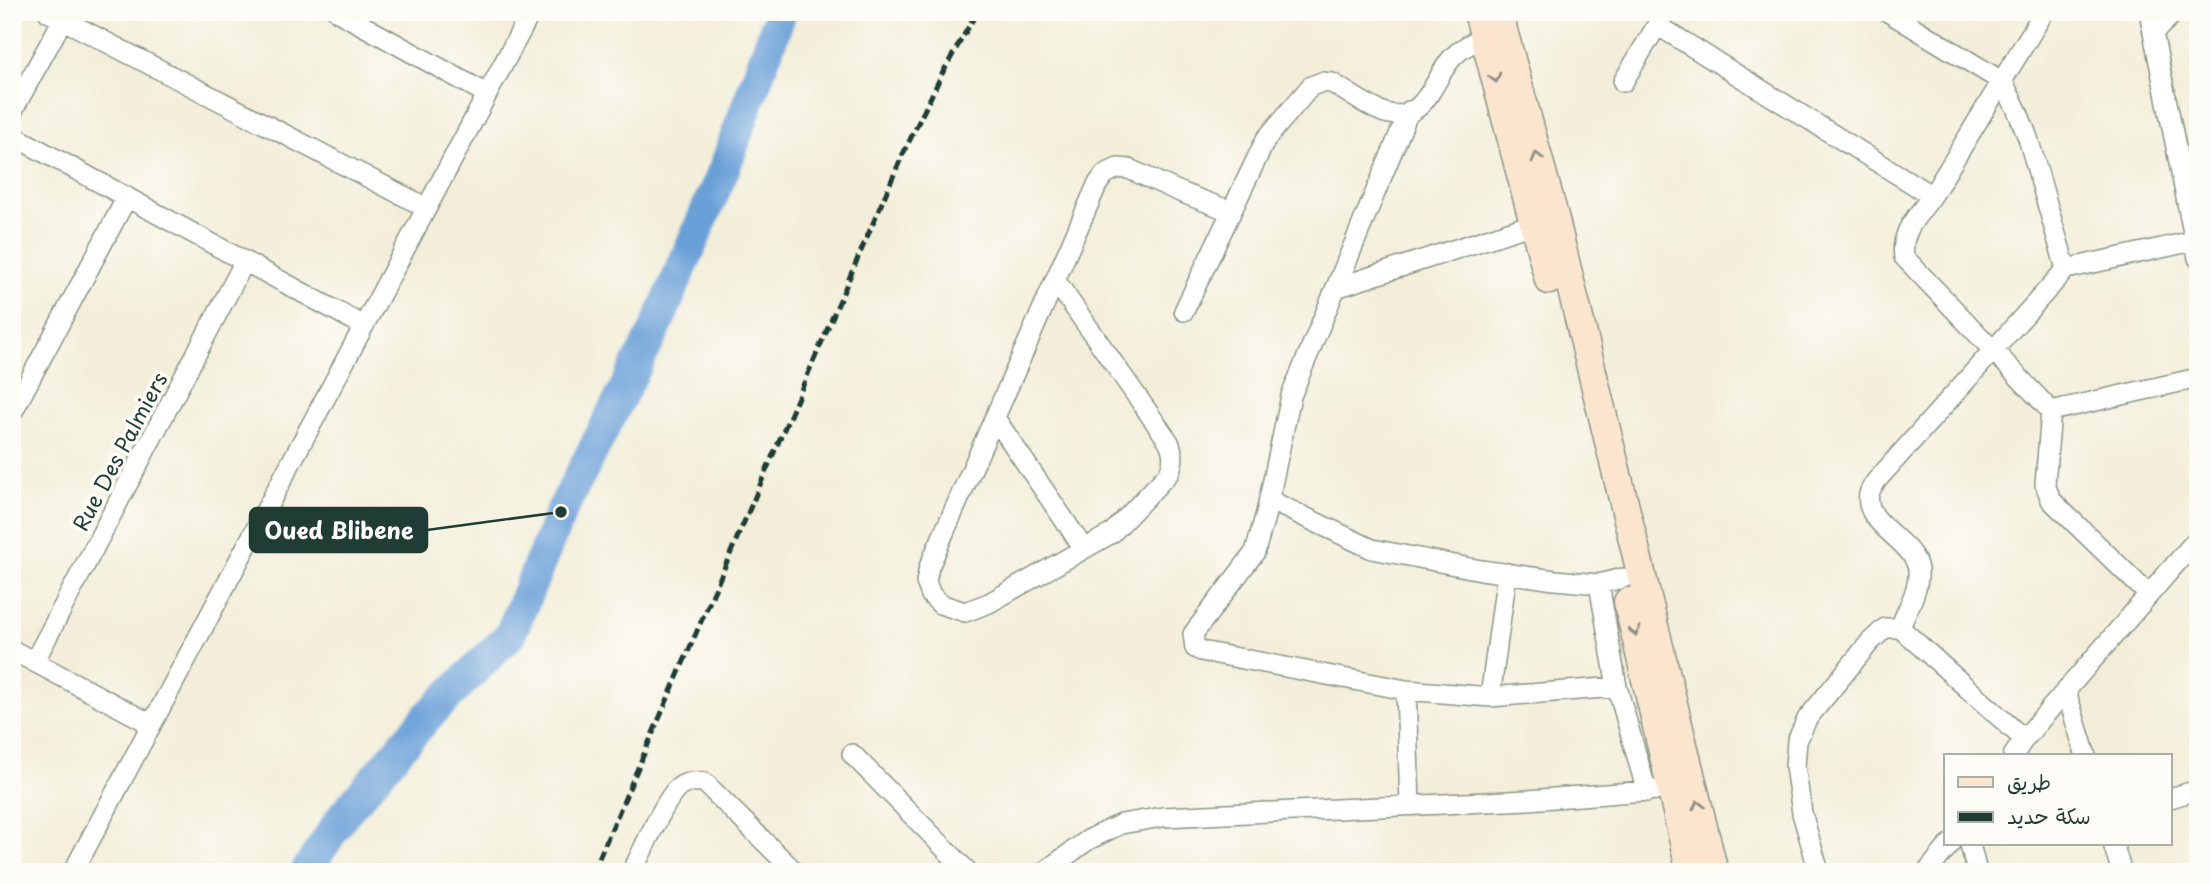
<svg xmlns="http://www.w3.org/2000/svg" width="2210" height="884" viewBox="0 0 2210 884" font-family="'Playpen Sans','Playpen Sans Arabic',sans-serif">
<rect width="100%" height="100%" fill="#fdfcf7"/>
<filter id="ink" filterUnits="userSpaceOnUse"><feTurbulence type="fractalNoise" baseFrequency=".0143" numOctaves="2"/><feDisplacementMap in="SourceGraphic" scale="14" xChannelSelector="R" yChannelSelector="G"/><feConvolveMatrix kernelMatrix="1 2 1 2 8 2 1 2 1" color-interpolation-filters="sRGB"/></filter>
<filter id="wash" filterUnits="userSpaceOnUse"><feTurbulence type="fractalNoise" baseFrequency=".00686" numOctaves="4" result="noise"/><feDisplacementMap in="SourceGraphic" scale="28" xChannelSelector="R" yChannelSelector="G"/><feGaussianBlur stdDeviation="1.57" result="paint"/><feColorMatrix in="noise" values="0 0 0 0 0 0 0 0 0 0 0 0 0 0 0 0 0 1.4 0 .05"/><feComposite in="paint" operator="in"/></filter>
<g filter="url(#wash)">
<rect width="100%" height="100%" fill="#f3eed9"/>
<g fill="none" stroke-linecap="round" stroke-linejoin="round">
<path stroke="#6ba0d8" stroke-width="32" d="M 306,872 L 343,815 L 428,716 L 510,635 L 561,512 L 655,330 L 726,164 L 781,12"/>
</g>
</g>
<g filter="url(#ink)">
<g fill="none" stroke-linecap="round" stroke-linejoin="round">
<g stroke="#899686" stroke-width="22">
<path id="minor" d="M 48,12 L 427,208
M 338,12 L 487,94
M 1888,12 L 2003,82 L 2017,110 L 2028,138 L 2066,269 L 2198,240
M 2149,12 L 2198,258
M 1657,25 L 1932,196 L 2044,12
M 2153,33 L 2175,12
M 1623,82 L 1665,12
M 1409,111 L 1291,396 L 1266,513 L 1255,552 L 1193,634 L 1195,648 L 1201,651 L 1406,690 L 1490,697 L 1617,687
M 12,112 L 67,12
M 12,135 L 364,326
M 1932,196 C 1918,216 1900,231 1904,257 L 2051,411 L 2198,378
M 1055,280 L 1169,442 C 1174,454 1174,461 1169,473 L 1112,533 L 989,603 L 965,612 L 940,604 L 931,595 L 926,582 L 929,567 L 1097,185 L 1105,174 L 1118,168 L 1129,169 L 1180,192 L 1230,211
M 1336,288 L 1533,224
M 1184,311 L 1266,139 L 1311,86 L 1322,82 L 1332,83 C 1349,93 1367,107 1385,113 C 1425,125 1433,79 1452,58 C 1461,48 1472,43 1484,37
M 2051,411 L 2045,484 L 2051,500 L 2149,595
M 12,413 L 127,197
M 995,418 L 1084,549
M 1269,500 L 1372,549 L 1481,570 L 1555,580 L 1599,584 L 1623,578
M 1599,584 L 1617,687 L 1647,792
M 1900,628 C 1906,611 1920,589 1918,570 C 1915,541 1863,525 1869,494 C 1870,490 1874,484 1877,480 L 2066,269
M 12,650 L 151,724
M 34,662 L 245,261
M 1406,690 L 1410,805
M 2066,691 L 2086,756
M 1490,697 L 1507,573
M 852,754 L 968,872
M 2013,756 L 2024,739 L 2198,538
M 2170,798 L 2198,790
M 1970,844 L 1977,872
M 2113,844 L 2122,872
M 73,872 L 531,12
M 632,872 C 642,853 664,800 678,788 C 685,782 694,781 704,782 L 795,872
M 1044,872 L 1088,840 L 1121,824 L 1163,817 L 1528,800 L 1671,789
M 1819,872 L 1802,813 L 1795,766 L 1797,741 L 1807,719 L 1870,642 L 1885,628 L 1900,628 L 2024,739
M 1927,872 L 1950,844"/>
</g>
<g stroke="#899686" stroke-width="31">
<path id="secondary" d="M 1478,12 L 1549,280
M 1498,12 L 1554,216 L 1714,872
M 1628,602 L 1691,872"/>
</g>
<use href="#minor" stroke="#fff" stroke-width="19"/>
<use href="#secondary" stroke="#fbe5cf" stroke-width="28"/>
<path stroke="#1f3d34" stroke-width="5" stroke-dasharray="10 5" stroke-linecap="butt" d="M 593,872 L 902,156 L 943,72 L 977,12"/>
</g>
<defs><path id="oneway-chevron" d="M-2-3.5L2.5 0L-2 3.5" fill="none" stroke-width="1.6" stroke-linecap="round" stroke-linejoin="round" transform="scale(1.75)"/></defs>
<g stroke="#8d9182">
<use href="#oneway-chevron" transform="translate(1495 78) rotate(75)"/>
<use href="#oneway-chevron" transform="translate(1537 157) rotate(-105)"/>
<use href="#oneway-chevron" transform="translate(1635 631) rotate(77)"/>
<use href="#oneway-chevron" transform="translate(1698 805) rotate(-104)"/>
</g>
</g>
<g text-anchor="middle" dominant-baseline="central" stroke-width="7" stroke-linejoin="round" paint-order="stroke">
<g font-size="21" fill="#1f3d34" stroke="#fdfcf7">
<text transform="translate(119 451) rotate(-62)">Rue Des Palmiers</text>
</g>
</g>
<path fill="none" stroke="#1f3d34" stroke-width="2.5" d="M561 512L427 530"/>
<circle fill="#1f3d34" stroke="#fdfcf7" stroke-width="2.5" cx="561" cy="512" r="7"/>
<rect fill="#1f3d34" stroke="#1f3d34" stroke-width="2.5" x="250" y="508" width="177" height="44" rx="7"/>
<g font-size="23" text-anchor="middle" font-weight="bold" fill="#fff">
<text x="339" y="539">Oued Blibene</text>
</g>
<rect width="2210" height="884" fill="none" stroke="#fdfcf7" stroke-width="42"/>
<rect x="1944" y="754" width="228" height="91" fill="#fdfcf7" stroke="#a4b0a9" stroke-width="2"/>
<rect x="1958" y="777" width="35" height="10" fill="#fbe5cf" stroke="#a4b0a9" stroke-width="2"/>
<text x="2007" y="790" font-size="21" fill="#1f3d34">طريق</text>
<rect x="1958" y="812" width="35" height="10" fill="#1f3d34" stroke="#a4b0a9" stroke-width="2"/>
<text x="2007" y="824" font-size="21" fill="#1f3d34">سكة حديد</text>
</svg>
